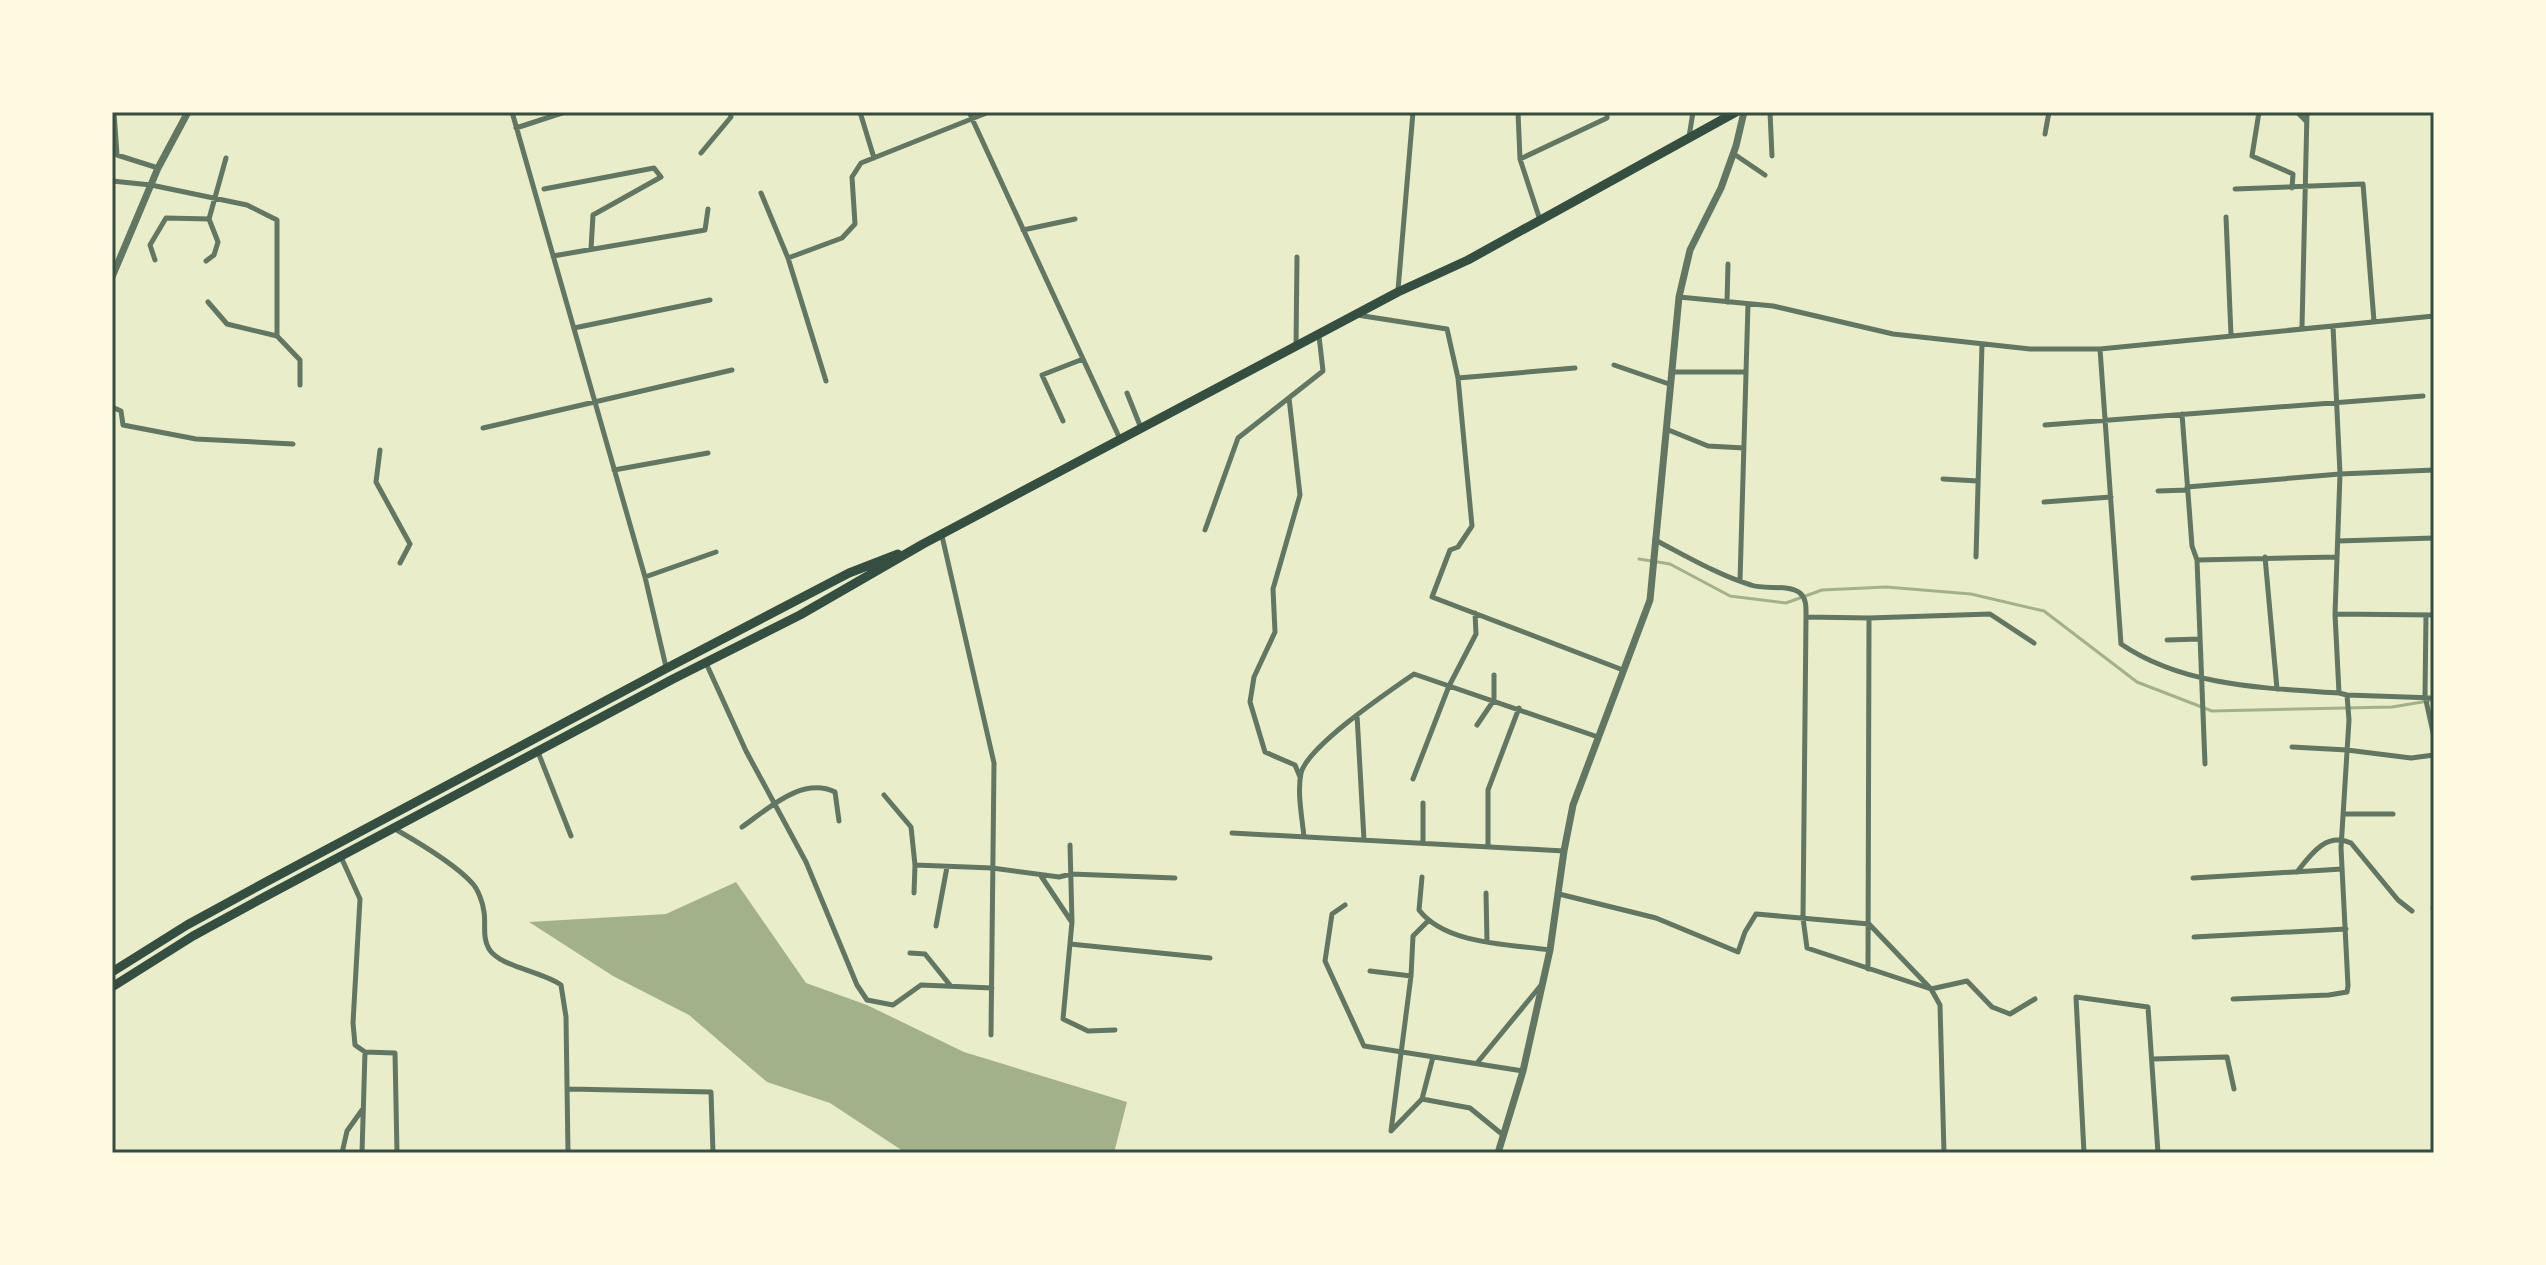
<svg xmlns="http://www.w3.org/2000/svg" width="2546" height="1265" viewBox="0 0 2546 1265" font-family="'DejaVu Sans',sans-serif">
<rect width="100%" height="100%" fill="#e9edc9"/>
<path fill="#a3b18a" d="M 736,882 L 806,983 L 867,1005 L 964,1052 L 1127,1102 L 1114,1153 L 906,1153 L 830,1103 L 767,1082 L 689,1015 L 613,976 L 529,922 L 666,914 Z"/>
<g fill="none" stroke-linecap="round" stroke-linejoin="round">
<path stroke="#a3b18a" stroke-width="3" d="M 1639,559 L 1670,564 L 1730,596 L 1786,603 L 1822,590 L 1886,587 L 1971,594 L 2044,611 L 2137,682 L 2212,711 L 2392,707 L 2434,700"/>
<path stroke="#617663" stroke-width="5" d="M 114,112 L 117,155 L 158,168
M 512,112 L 645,577 L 666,667
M 860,112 L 874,158
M 969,112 L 1120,439
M 1518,112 L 1520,159 L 1540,220
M 1770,112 L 1772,156
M 2259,112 L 2252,156 L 2293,174 L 2292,188
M 2297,112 L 2306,121
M 516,128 L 565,112
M 2045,134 L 2049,112
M 1689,137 L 1693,112
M 701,153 L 731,117 L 730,112
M 1734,154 L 1765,175
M 1520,159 L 1607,118 L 1607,112
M 112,181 L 151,185 L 247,205 L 277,220 L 277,336
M 544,189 L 654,168 L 661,177 L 593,215 L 591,249
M 2235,189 L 2363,184 L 2374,321
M 761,193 L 788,258 L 826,381
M 2226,217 L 2231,335
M 1023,230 L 1075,219
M 553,256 L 705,230 L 708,209
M 788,258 L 842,238 L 855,224 L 852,177 L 861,163 L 989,112
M 155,260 L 150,245 L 166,218 L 209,219 L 226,158
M 206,261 L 214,255 L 218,242 L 209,219
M 1398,290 L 1413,112
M 1679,297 L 1773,306 L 1893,334 L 2030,349 L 2100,349 L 2434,316
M 208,302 L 227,324 L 277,336 L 300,360 L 300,385
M 1727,302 L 1728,264
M 1357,315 L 1447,329 L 1458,378 L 1472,526 L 1458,547 L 1450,550 L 1432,597 L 1623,670
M 2333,326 L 2340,474 L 2335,614 L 2339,693 L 2347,695 L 2434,698
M 2302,327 L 2307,112
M 574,328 L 710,300
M 1296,346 L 1297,257
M 2100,349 L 2121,644 C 2184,687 2266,688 2339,693
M 1614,365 L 1669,384
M 1671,372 L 1746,372
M 1458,378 L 1575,368
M 1127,393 L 1141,428
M 1289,398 L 1300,495 L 1273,589 L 1275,632 L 1254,677 L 1250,702 L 1265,752 L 1295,765 L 1300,777
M 112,407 L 121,411 L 123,425 L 196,439 L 293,444
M 2182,414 L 2192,546 L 2197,560 L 2205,764
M 1063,421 L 1042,375 L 1083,359
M 2045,425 L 2423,396
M 483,428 L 732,370
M 1666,429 L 1708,446 L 1744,448
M 380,450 L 376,482 L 410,544 L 400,563
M 614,470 L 708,453
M 1943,479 L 1978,481
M 2187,487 L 2340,474 L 2434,470
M 2158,491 L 2188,490
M 2044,502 L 2111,497
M 1205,530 L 1238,438 L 1323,371 L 1319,336
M 942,536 L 994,763 L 991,1035
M 1655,540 C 1686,556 1718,575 1751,585 C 1765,590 1788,584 1800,593 C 1807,599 1806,609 1806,617 L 1803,918 L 1807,948 L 1931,989 L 1967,981 L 1992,1007 L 2010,1014 L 2035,999
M 2338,541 L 2434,538
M 1976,557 L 1982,344
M 2265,557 L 2277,689
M 2197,560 L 2337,557
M 645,577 L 716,552
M 1740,581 L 1748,304
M 2335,614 L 2434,615
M 2426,615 L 2425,696 L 2434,737
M 1806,617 L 1869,618 L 1990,614 L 2034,643
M 2167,640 L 2200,639
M 706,663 L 746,751 L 806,862 L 857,985 L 867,1000 L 893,1005 L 921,985 L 992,988
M 1357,715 L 1364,840
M 1477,725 L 1494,700 L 1494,675
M 2292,747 L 2347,750 L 2411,758 L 2434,755
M 538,752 L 571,836
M 1413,779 L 1449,686 L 1476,634 L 1475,613
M 884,795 L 911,827 L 915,865 L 914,893
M 1423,803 L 1423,843
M 2344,814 L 2393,814
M 742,827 C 768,809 802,776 835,792 L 839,821
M 395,829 C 416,841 456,865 472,883 C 478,889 483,903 484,912 C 486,924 482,937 489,949 C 500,967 542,971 561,985 L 566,1017 L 568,1153
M 1232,833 L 1564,851
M 1304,837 C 1302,817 1297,792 1301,773 C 1308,746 1388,692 1414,674 L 1598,737
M 1070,845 L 1072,922 L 1063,1019 L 1088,1031 L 1115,1030
M 1488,846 L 1488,790 L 1519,708
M 341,857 L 360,899 L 353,1023 L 355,1045 L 365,1052 L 395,1053 L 397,1153
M 915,865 L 992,868 L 1059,877 L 1071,874 L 1175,878
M 2297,872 C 2311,854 2326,832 2351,843 L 2398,900 L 2412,911
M 1041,876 L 1071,921
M 1422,877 L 1419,910 C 1446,945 1510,944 1550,950
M 2193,878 L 2342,869
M 1486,893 L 1487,941
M 1559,894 L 1656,918 L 1738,952 L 1745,932 L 1756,914 L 1869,924 L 1931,989 L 1940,1005 L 1944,1153
M 1345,905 L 1332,914 L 1325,961 L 1364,1046 L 1523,1071
M 2433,908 L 2434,908
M 1428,921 L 1413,936 L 1411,976 L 1391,1131 L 1422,1099 L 1433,1057
M 936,926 L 947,867
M 2194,937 L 2346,929
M 1070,944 L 1210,958
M 910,953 L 925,954 L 950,985
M 1868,969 L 1869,618
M 1370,971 L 1411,976
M 2233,999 L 2329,995 L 2347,992 L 2348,986 L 2341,848 L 2349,720 L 2347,695
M 2152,1059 L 2227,1057 L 2234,1089
M 1477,1063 L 1542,984
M 569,1089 L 711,1092 L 713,1153
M 1422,1099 L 1470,1108 L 1503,1135
M 342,1153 L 347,1131 L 362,1110
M 362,1153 L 365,1052
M 2084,1153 L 2076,997 L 2148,1007 L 2158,1153"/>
<path stroke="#617663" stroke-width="7" d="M 112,277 L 158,168 L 188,112
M 1498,1153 L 1523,1071 L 1550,950 L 1564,851 L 1573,805 L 1650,600 L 1679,297 L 1690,250 L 1721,188 L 1736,146 L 1744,112"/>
<path stroke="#344e41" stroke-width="9" d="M 112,972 L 187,925 L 264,883 L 667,668 L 849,573 L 898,554
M 112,987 L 193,936 L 270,894 L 673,679 L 800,615 L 923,544 L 1398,292 L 1468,260 L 1736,112"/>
</g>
<rect width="2546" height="1265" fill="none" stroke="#fefae0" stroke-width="228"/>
<rect x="114" y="114" width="2318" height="1037" fill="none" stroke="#344e41" stroke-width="3"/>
</svg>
